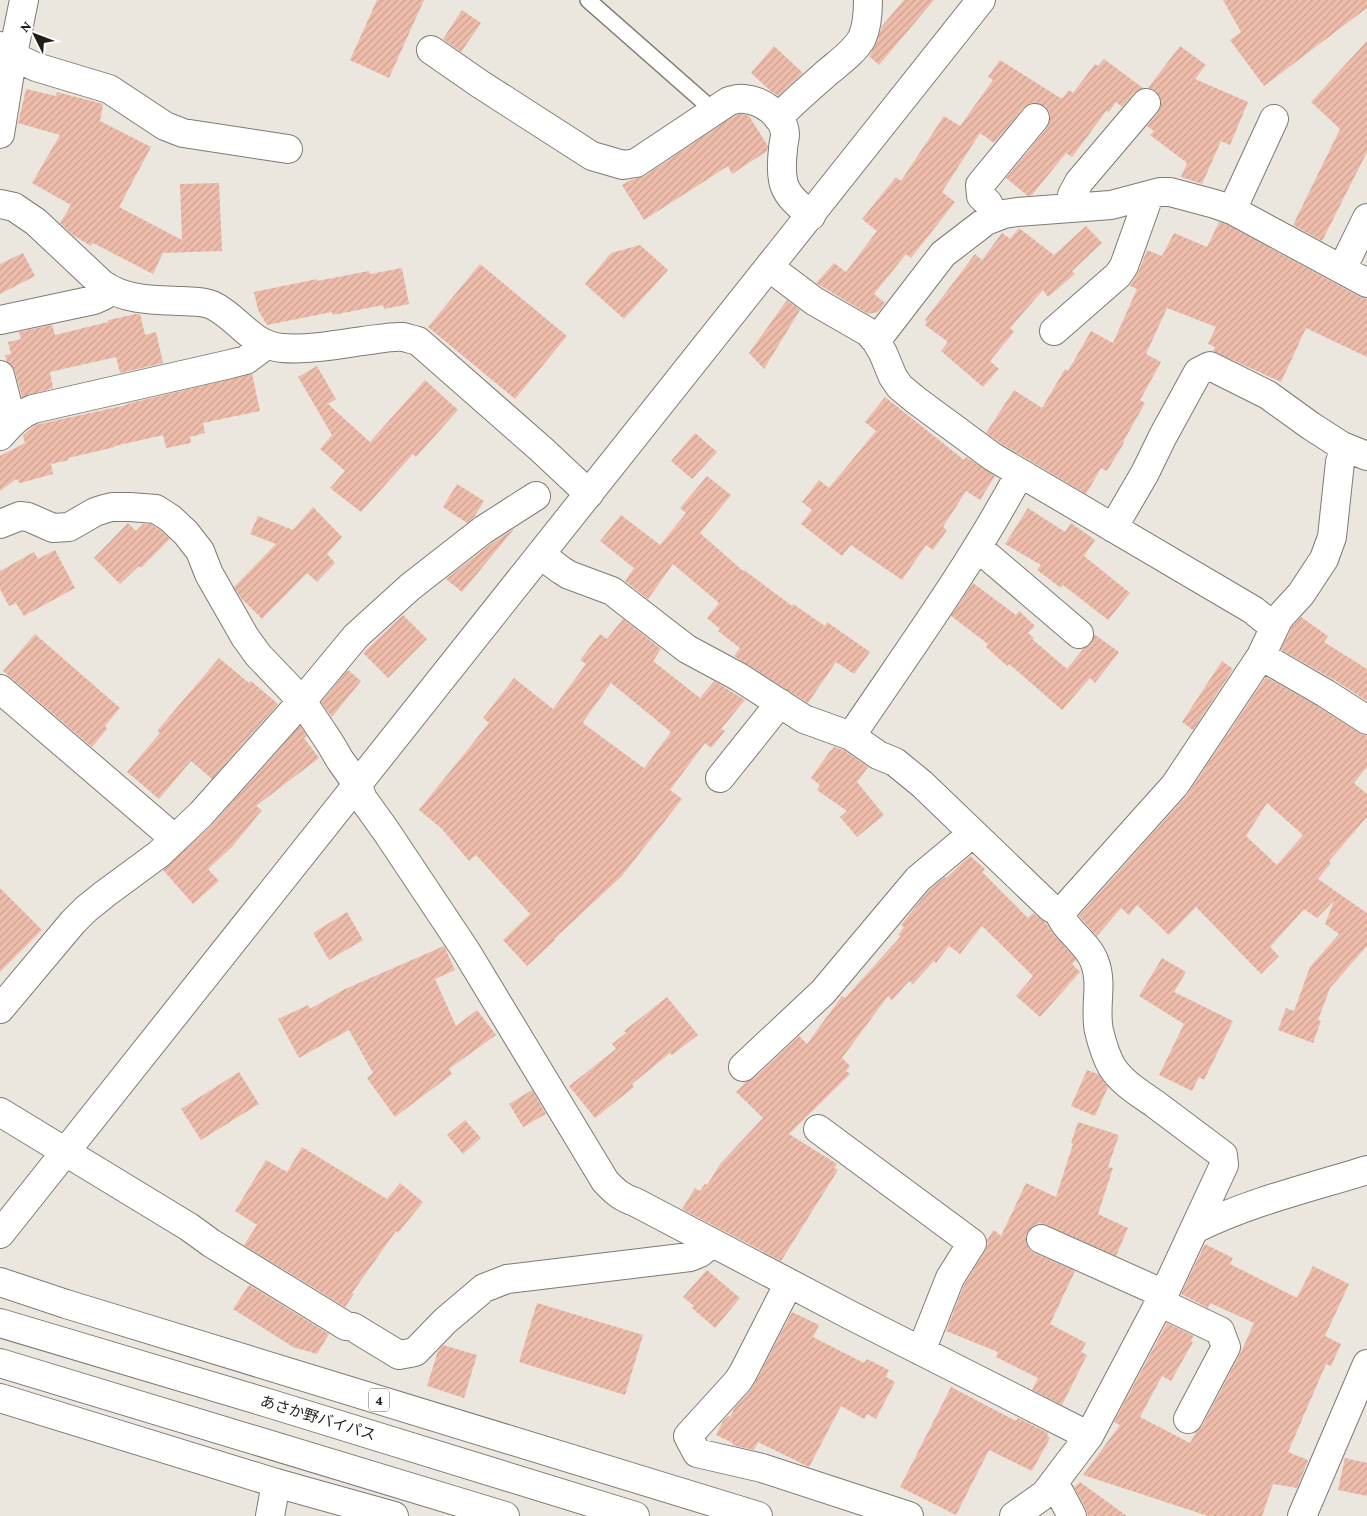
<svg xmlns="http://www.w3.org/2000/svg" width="1367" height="1516" viewBox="0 0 1367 1516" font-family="'Crimson Pro','Noto Sans JP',serif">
<defs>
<pattern id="building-hatch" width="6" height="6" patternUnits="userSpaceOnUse" patternTransform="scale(1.25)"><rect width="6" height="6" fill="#eebcaa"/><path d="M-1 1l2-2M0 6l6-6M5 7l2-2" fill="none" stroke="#cca192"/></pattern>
</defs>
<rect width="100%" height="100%" fill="#ebe7de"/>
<path fill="url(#building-hatch)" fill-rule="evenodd" d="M 377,0 L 424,0 L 389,78 L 350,60 Z
M 904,0 L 934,0 L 879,65 L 869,56 L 876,44 L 882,26 Z
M 1223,0 L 1367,0 L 1367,8 L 1264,86 L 1230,40 L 1241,32 Z
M 462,10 L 481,23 L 461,52 L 443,39 Z
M 1367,41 L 1367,152 L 1322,241 L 1293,225 L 1340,129 L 1311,102 Z
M 774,46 L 803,73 L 778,96 L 771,91 L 751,73 Z
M 1180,46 L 1206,65 L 1195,79 L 1248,102 L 1230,145 L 1221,141 L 1202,184 L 1181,177 L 1187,163 L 1150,135 L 1154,131 L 1147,126 L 1158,113 L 1161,105 L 1160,97 L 1156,91 L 1148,88 Z
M 1104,59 L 1143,88 L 1134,93 L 1122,107 L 1116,102 L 1108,113 L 1107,110 L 1072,157 L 1066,153 L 1032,195 L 1028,196 L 1006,178 L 1047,128 L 1050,121 L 1050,113 L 1045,106 L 1037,103 L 1030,103 L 1023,108 L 994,143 L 980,133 L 942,192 L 955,202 L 911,258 L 906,254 L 874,294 L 885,303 L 878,312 L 868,314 L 816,283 L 834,263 L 846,272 L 877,231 L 862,219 L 896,177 L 901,181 L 944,116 L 960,126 L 993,80 L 988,77 L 1000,60 L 1062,99 L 1069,90 L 1073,93 L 1095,64 L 1098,66 Z
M 26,89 L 56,96 L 57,92 L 103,104 L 100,121 L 151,147 L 119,207 L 182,240 L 180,184 L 219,183 L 222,251 L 163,253 L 153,274 L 93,243 L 91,246 L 73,235 L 60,223 L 71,205 L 32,183 L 60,135 L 18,123 Z
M 741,114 L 749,116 L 768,146 L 767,151 L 732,174 L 728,166 L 644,220 L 622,185 L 631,180 L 645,176 L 735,115 Z
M 1219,222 L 1226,224 L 1360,297 L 1367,299 L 1367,357 L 1306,328 L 1281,382 L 1213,351 L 1215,347 L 1208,344 L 1216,327 L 1167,308 L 1146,354 L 1161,362 L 1140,400 L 1145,403 L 1123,442 L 1124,443 L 1107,471 L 1101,468 L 1086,494 L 1002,444 L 986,433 L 1014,390 L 1042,408 L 1065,369 L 1068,371 L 1091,331 L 1113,343 L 1137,289 L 1130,286 L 1139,271 L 1147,250 L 1162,256 L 1174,233 L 1207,247 Z
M 1086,226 L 1102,243 L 1072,271 L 1075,274 L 1048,297 L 1043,290 L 1010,328 L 1014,332 L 990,361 L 999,369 L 983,387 L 941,351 L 948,342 L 925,325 L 927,322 L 925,320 L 975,254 L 982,260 L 1002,233 L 1010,239 L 1019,228 L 1054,255 Z
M 640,245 L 668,270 L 624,319 L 585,284 L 611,253 Z
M 23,253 L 35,276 L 0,294 L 0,264 Z
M 480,264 L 567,336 L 515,399 L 428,327 Z
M 402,268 L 409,304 L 384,309 L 383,305 L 333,315 L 332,312 L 267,325 L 258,310 L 254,292 L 317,279 L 317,281 L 369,271 L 370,274 Z
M 787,300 L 800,310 L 764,369 L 749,353 Z
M 136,314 L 140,314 L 145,335 L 156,332 L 163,363 L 120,373 L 116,357 L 50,372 L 53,388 L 22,397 L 15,371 L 11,364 L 7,362 L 5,355 L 11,354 L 8,342 L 21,339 L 19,332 L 52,325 L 55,335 L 108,322 L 108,320 Z
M 317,366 L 336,399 L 328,404 L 370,442 L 425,380 L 458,410 L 416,457 L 413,454 L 361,512 L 330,488 L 345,471 L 320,449 L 332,435 L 298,377 Z
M 252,374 L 260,411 L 203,423 L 205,433 L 190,437 L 191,443 L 166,448 L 163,435 L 115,446 L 115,447 L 68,458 L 69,460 L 51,464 L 53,474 L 20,483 L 16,479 L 0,491 L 0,456 L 25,443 L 23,435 L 35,425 L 127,405 L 127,404 Z
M 885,397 L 964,460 L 966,457 L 995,476 L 980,500 L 966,491 L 943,527 L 947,530 L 933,550 L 926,545 L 902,580 L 851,545 L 842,556 L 801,524 L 812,510 L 802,502 L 819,480 L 829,488 L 876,431 L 865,422 Z
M 695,433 L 717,452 L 692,479 L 671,461 Z
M 707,476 L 731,495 L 700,533 L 743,571 L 744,570 L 792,606 L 793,604 L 825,626 L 827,622 L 870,652 L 854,674 L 836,662 L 808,703 L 734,656 L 740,648 L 718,631 L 720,629 L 707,618 L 719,603 L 673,564 L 648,599 L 625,581 L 634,568 L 600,541 L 621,515 L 660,545 L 686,513 L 680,508 Z
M 457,484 L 484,501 L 474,517 L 467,523 L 443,507 Z
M 313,507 L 342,537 L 327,554 L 335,563 L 317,582 L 307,573 L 262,619 L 241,598 L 234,587 L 276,544 L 250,534 L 258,516 L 293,530 Z
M 1028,508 L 1065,532 L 1071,523 L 1095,540 L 1084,556 L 1130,593 L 1108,620 L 1063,585 L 1061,588 L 1037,570 L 1041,565 L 1005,544 Z
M 128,523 L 136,531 L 143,524 L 151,524 L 160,530 L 170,539 L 141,568 L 139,566 L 120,584 L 94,558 Z
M 514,529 L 462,592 L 446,579 L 492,543 Z
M 55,550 L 75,588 L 24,616 L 16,603 L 9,606 L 0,589 L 0,571 L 34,552 L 38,559 Z
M 973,583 L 1016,615 L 1019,611 L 1035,626 L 1028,633 L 1034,638 L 1032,639 L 1067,669 L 1083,649 L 1091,644 L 1094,634 L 1119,652 L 1095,683 L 1090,678 L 1062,710 L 1009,664 L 1007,666 L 986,647 L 988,644 L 951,616 Z
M 403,615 L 427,639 L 388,678 L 363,653 Z
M 1301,617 L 1328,636 L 1324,642 L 1367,669 L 1367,701 L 1333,679 L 1281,650 L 1292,627 Z
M 623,619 L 661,649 L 653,661 L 700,698 L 714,681 L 745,700 L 721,729 L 725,731 L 711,748 L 705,743 L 670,790 L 682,799 L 621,877 L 554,939 L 555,940 L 527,966 L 503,940 L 530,914 L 476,855 L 469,861 L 441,828 L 419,810 L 489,723 L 483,718 L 514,678 L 553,709 L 586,664 L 580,660 L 600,634 L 607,639 ZM 611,683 L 671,732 L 644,768 L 584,724 L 583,722 Z
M 35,634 L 120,708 L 105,726 L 107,729 L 92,747 L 3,671 Z
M 219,658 L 249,683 L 251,681 L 278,704 L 212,779 L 191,761 L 159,799 L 127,772 L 160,733 L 157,731 Z
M 1222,661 L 1233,669 L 1193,730 L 1182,722 Z
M 348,670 L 361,681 L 332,717 L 321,702 Z
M 1266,677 L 1317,706 L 1359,733 L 1367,736 L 1367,767 L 1354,783 L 1367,794 L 1367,817 L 1329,861 L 1331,863 L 1318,879 L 1367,913 L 1367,946 L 1330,988 L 1318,1020 L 1321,1021 L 1313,1043 L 1278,1030 L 1286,1008 L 1294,1011 L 1310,967 L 1339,934 L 1325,924 L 1334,901 L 1317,918 L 1304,909 L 1270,947 L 1279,956 L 1261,974 L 1196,907 L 1169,935 L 1137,905 L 1129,915 L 1121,908 L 1097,936 L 1079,916 L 1187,795 ZM 1267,803 L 1303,835 L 1277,865 L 1246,836 Z
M 300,726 L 307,736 L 304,738 L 319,758 L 256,806 L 262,810 L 232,847 L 208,869 L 219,881 L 193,904 L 163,870 L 213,824 Z
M 834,747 L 844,750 L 868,767 L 857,782 L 884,815 L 857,837 L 840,817 L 847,811 L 817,790 L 820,785 L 811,778 L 830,751 L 831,751 Z
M 970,856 L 985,869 L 982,872 L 1028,918 L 1033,913 L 1046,923 L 1053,934 L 1075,958 L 1076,960 L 1072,964 L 1080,972 L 1040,1017 L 1016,996 L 1033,976 L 982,926 L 960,954 L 949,946 L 936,963 L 934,961 L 913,984 L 909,981 L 892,1000 L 888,996 L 842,1058 L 850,1066 L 846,1071 L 850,1074 L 789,1134 L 837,1164 L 834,1168 L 838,1170 L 781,1261 L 682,1209 L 695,1188 L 700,1191 L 705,1184 L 707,1185 L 721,1163 L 763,1118 L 736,1092 L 746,1082 L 754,1078 L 799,1036 L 807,1044 L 842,996 L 845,998 L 901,936 L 898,935 L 904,927 L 901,925 L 929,890 L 945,877 L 946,878 Z
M 0,888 L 42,930 L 0,972 Z
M 347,912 L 363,940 L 329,960 L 313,933 Z
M 444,946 L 455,970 L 435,979 L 456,1026 L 477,1010 L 496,1035 L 449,1069 L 452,1074 L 395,1117 L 367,1078 L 373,1073 L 349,1030 L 299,1058 L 278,1019 L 308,1005 L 310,1009 L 343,990 Z
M 1162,958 L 1186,972 L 1174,992 L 1233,1021 L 1204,1080 L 1199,1077 L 1192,1091 L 1159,1075 L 1184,1024 L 1139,996 Z
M 667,997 L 698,1035 L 672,1055 L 670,1053 L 632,1084 L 634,1087 L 595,1118 L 569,1086 L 616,1049 L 612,1044 L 626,1033 L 624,1031 Z
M 1087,1070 L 1098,1074 L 1108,1087 L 1095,1116 L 1071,1106 Z
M 239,1072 L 259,1104 L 201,1140 L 181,1109 Z
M 532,1090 L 546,1114 L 523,1127 L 509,1104 Z
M 465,1120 L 481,1138 L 463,1154 L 447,1135 Z
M 1078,1122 L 1119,1135 L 1108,1167 L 1113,1168 L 1098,1214 L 1128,1228 L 1116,1256 L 1047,1225 L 1040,1223 L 1032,1226 L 1027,1233 L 1026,1241 L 1029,1249 L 1034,1253 L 1075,1271 L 1050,1324 L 1086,1343 L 1081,1352 L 1087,1355 L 1062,1405 L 1032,1390 L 1038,1378 L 996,1357 L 998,1352 L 946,1331 L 964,1285 L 985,1251 L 988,1244 L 987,1240 L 994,1230 L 1001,1236 L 1026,1183 L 1056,1197 L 1073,1144 L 1071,1143 Z
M 302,1147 L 387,1199 L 400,1183 L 423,1202 L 398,1233 L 396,1231 L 352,1293 L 354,1294 L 345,1307 L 244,1245 L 257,1225 L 235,1211 L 266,1160 L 287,1172 Z
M 1205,1244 L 1233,1258 L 1230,1264 L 1297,1298 L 1313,1266 L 1349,1284 L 1325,1336 L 1341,1344 L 1331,1366 L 1326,1364 L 1288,1452 L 1308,1460 L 1297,1488 L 1273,1484 L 1262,1516 L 1208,1516 L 1083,1475 L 1120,1425 L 1114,1422 L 1167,1323 L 1194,1336 L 1191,1341 L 1193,1342 L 1171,1381 L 1162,1376 L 1140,1417 L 1190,1443 L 1196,1432 L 1202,1426 L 1240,1354 L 1254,1323 L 1210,1303 L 1208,1308 L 1181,1294 Z
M 707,1270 L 740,1298 L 715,1328 L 692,1308 L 694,1306 L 683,1297 Z
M 249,1285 L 329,1334 L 317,1354 L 293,1347 L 233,1309 Z
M 537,1303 L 643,1335 L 625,1395 L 519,1362 Z
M 792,1312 L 819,1325 L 813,1337 L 864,1363 L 867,1359 L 889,1370 L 886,1377 L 895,1382 L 876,1419 L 867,1414 L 864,1419 L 841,1406 L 809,1467 L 758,1442 L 754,1450 L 732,1445 L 733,1443 L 716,1435 L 723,1421 L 728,1416 L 730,1417 L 735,1407 L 750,1391 L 756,1381 Z
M 443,1345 L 477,1355 L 464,1398 L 427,1386 L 438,1351 Z
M 951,1387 L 1016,1421 L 1018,1418 L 1048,1433 L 1047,1436 L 1050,1438 L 1032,1471 L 989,1450 L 956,1515 L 900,1487 Z
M 1345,1458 L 1367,1463 L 1367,1496 L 1338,1490 Z
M 1080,1482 L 1127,1516 L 1088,1516 L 1086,1509 L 1074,1487 Z"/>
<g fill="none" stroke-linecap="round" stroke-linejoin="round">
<g stroke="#7f7a72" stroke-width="18">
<path id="lane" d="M 588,0 L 714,111"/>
</g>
<g stroke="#7f7a72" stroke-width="30">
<path id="street" d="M 0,46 L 21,60 L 36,67 L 109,89 L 165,126 L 183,133 L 288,149
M 431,50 L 480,84 L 592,156 L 623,165 L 636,163 L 729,101 C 733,100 739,98 744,99 C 761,100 784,115 785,134 C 785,139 783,144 783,149 C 782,158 781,170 783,180 C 785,195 800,206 811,216
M 778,118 C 794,101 812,86 829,71 C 841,61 855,51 862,38 C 867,27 868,12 868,0
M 0,134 L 13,54 L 24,0
M 0,204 L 14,207 L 36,222 L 102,284 C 126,301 154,300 182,301 C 192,302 203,301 212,305 C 238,317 250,345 282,348 C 308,350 336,345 362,341 C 374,340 391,336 403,337 C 408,338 413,340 418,341 L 541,449 L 589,494
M 1070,208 L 1072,195 L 1079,182 L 1146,103
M 1232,210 L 1274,119
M 994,218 L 988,203 L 981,196 L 980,185 L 1035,118
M 769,267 L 814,301 L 868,332 L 876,341 L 883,353 L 893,377 L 900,387 L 917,401 L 993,457 L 1253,610 L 1274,627
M 1342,269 L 1367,218
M 0,320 L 94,300 L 103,296 L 111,290
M 1054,331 L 1118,275 L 1124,266 L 1149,196
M 876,341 L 943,254 L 986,221 L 1004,214 L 1017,212 L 1111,205 L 1160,192 L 1170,192 L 1215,204 L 1232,210 L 1367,283
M 0,375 L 12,422
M 0,436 C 10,425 18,415 33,409 L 226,365 L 246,360 L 266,345
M 0,524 L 20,516 L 28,517 L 53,528 L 69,527 L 95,512 L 104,509 L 112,507 L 130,507 L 156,509 L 170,518 L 186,533 L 200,551 L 209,574 L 245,637 L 258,655 L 302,701 L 330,743 L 340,760 L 357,784 L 363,799 L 386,831 L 466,951 L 605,1181 C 614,1191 622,1198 635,1202 L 848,1314 L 1089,1436
M 1113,528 L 1145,473 L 1163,436 L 1198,372 L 1210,366 L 1268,395 L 1311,426 L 1342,446 L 1367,456
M 977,547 L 1079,634
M 541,555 L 561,570 L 569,575 L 612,591 L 687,649 L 739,677 L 804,719 L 851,736 L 878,755 L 895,762 L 922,784 L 1051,908 L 1058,910 L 1063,910 L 1175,785 L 1261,656 L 1279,618 L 1301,594 L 1324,559 L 1332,537 L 1340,462 L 1345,448
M 1261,656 L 1325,693 L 1367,720
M 0,689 L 175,839
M 851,736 C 909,650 971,565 1020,473
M 720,778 L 780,703
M 0,1009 L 73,922 L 86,909 L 106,893 L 159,854 L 201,814 L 302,701 L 356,636 L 410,587 L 483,530 L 536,496
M 743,1067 L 823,992 L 918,879 L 973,833
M 0,1112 L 189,1227 L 211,1243 L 346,1326 L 353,1327 L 399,1355 L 415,1352 L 445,1321 L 484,1288 L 507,1279 L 690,1257 L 700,1253 L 712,1243
M 818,1129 L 972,1243 L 950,1278 L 921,1351
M 1195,1229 C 1249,1202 1309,1188 1367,1170
M 1041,1239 L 1164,1294
M 789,1283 L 743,1373 L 738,1381 L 688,1436 L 697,1453 L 762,1468 L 909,1516
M 1159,1302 L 1220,1331 L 1226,1347 L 1188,1419
M 1054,1482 L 1072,1516
M 270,1516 L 276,1483
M 1014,1516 L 1045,1494 L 1089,1436 L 1164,1294 L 1224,1165 L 1223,1155 C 1200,1138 1178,1121 1155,1104 C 1141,1094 1122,1083 1112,1067 C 1106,1057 1102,1043 1099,1031 C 1094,1008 1103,985 1095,963 C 1088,942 1064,931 1058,910
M 1302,1516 L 1367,1364"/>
</g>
<g stroke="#7f7a72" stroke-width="30">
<path id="secondary" d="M 0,1234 L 981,0"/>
</g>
<g stroke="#7f7a72" stroke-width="30">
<path id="highway" d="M 0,1282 L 66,1304 L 758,1516
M 0,1323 L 268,1403 L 635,1516
M 0,1363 L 505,1516
M 0,1398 L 276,1483 L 394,1516"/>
</g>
<use href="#lane" stroke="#fff" stroke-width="15"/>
<use href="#street" stroke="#fff" stroke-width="28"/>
<use href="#secondary" stroke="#fff" stroke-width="28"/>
<use href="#highway" stroke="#fff" stroke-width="28"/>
</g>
<g text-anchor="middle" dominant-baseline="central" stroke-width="4" stroke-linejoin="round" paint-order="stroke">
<rect fill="#fff" stroke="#62625f" stroke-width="1" x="369" y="1388.5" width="20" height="23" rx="4"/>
<g font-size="14" font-weight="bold" fill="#1f1e1a">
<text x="379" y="1400">4</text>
</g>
<g font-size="15" fill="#1f1e1a" stroke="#fff">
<text transform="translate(318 1418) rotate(17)">あさか野バイパス</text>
</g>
</g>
<g transform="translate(35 35) rotate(312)" stroke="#ffffff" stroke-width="4" paint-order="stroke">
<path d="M0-4L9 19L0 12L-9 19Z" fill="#1f1e1a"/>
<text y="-8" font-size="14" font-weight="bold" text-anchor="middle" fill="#1f1e1a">N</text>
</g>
</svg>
